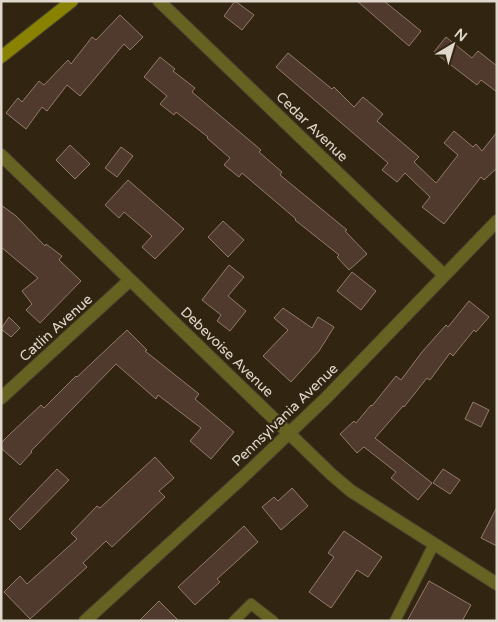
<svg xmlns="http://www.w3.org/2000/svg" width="498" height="622" viewBox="0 0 498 622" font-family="'Varela Round',sans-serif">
<rect width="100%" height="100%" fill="#312511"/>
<path fill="#50392d" stroke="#947a6c" d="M 235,1 L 254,15 L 242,30 L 224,16 Z
M 357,1 L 384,1 L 421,31 L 409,46 Z
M 120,15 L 143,37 L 130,50 L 124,44 L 80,96 L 67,85 L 47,111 L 42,107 L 26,129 L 6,113 L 18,98 L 22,102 L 39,81 L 44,85 L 68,60 L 71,64 L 92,37 L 96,40 Z
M 446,37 L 472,58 L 478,51 L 497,66 L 497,92 L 481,80 L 477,85 L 434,52 Z
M 288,53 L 332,89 L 334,87 L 354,107 L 363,97 L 383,114 L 377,121 L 419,157 L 414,162 L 436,183 L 458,155 L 444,143 L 454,131 L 473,147 L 476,144 L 482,151 L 497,132 L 497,168 L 484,180 L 481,177 L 444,224 L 422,207 L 430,197 L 405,173 L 397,182 L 382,170 L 388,163 L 276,67 Z
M 160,57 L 175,69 L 173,71 L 195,88 L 192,92 L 261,150 L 259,152 L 282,172 L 280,175 L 347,230 L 345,231 L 367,254 L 349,270 L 337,257 L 339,255 L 295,220 L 296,219 L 242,173 L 239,177 L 224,165 L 230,158 L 207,138 L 208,137 L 176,112 L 174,115 L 160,104 L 167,96 L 144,77 Z
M 70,145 L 90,164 L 75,179 L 56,160 Z
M 121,147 L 133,156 L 117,177 L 105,168 Z
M 128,180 L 184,229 L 155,259 L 142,247 L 152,236 L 124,212 L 119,218 L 105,205 Z
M 1,205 L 16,216 L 45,246 L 46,244 L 62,256 L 59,260 L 81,281 L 40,323 L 26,310 L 32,304 L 22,291 L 38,278 L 1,247 Z
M 223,221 L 244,240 L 228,257 L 208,237 Z
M 229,265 L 244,277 L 228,296 L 246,311 L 230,331 L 217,321 L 221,315 L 202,300 Z
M 352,272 L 376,291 L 361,310 L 337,291 Z
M 469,301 L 489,317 L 476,332 L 474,330 L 453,356 L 450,353 L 430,380 L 427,378 L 404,407 L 403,406 L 375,438 L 432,483 L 418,500 L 391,478 L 396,472 L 364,447 L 357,453 L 340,434 L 354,421 L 356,423 L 371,405 L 372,406 L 396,376 L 401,380 L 422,352 L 446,325 L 448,327 Z
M 283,308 L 312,328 L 318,317 L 334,327 L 319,351 L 291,382 L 263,356 L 288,330 L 274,318 Z
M 9,317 L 20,328 L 11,337 L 1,329 Z
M 127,330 L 147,350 L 145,351 L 199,394 L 195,399 L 234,432 L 211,459 L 190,441 L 201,428 L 158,395 L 156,399 L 116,364 L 31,451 L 32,452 L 20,465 L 1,448 L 1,443 L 11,433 L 41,405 L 44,408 L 76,376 L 77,377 Z
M 473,402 L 489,410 L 481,427 L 465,419 Z
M 155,457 L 174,478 L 159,491 L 165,497 L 112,547 L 106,541 L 83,563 L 87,567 L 30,619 L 4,592 L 20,576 L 27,584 L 77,539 L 71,533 L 97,506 L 100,508 Z
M 57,469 L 69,480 L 20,530 L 9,519 Z
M 443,469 L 460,480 L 450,494 L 433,483 Z
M 292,488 L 308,506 L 281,530 L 262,507 L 274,497 L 278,501 Z
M 497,507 L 497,546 L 481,538 Z
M 244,526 L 258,542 L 217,579 L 220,582 L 195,605 L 178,587 Z
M 344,531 L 382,557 L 368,577 L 357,570 L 331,608 L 309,592 L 334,557 L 328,553 Z
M 429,581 L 471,605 L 462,621 L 407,621 Z
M 159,601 L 179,621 L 139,621 Z"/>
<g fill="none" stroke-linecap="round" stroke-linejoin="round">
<g stroke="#4d422f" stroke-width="12">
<path id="service" d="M 234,621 L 251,604 L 273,621
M 395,621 L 434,544"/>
</g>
<g stroke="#4d422f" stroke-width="14">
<path id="minor" d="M 159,1 L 444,275
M 1,155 L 331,474 L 351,491 L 497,584
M 1,398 L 130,280"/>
</g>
<g stroke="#4d422f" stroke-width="14">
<path id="tertiary" d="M 85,621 L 242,478 L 326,398 L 497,221"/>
</g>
<g stroke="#4d422f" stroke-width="14">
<path id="secondary" d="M 1,57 L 72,1"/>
</g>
<use href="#service" stroke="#656222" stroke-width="10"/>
<use href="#minor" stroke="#656222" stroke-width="12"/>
<use href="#tertiary" stroke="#656222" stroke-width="12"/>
<use href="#secondary" stroke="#888200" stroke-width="12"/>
</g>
<g text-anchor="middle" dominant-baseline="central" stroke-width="4.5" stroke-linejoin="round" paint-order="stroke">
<g font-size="14" fill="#e0d8cc" stroke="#312511">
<text transform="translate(312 127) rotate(44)">Cedar Avenue</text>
<text transform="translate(56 328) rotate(-42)">Catlin Avenue</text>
<text transform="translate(227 352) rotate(44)">Debevoise Avenue</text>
<text transform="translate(285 415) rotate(-44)">Pennsylvania Avenue</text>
</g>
</g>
<rect width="498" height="622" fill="none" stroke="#e0d8cc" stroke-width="5"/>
<g transform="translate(453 45) rotate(38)" stroke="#312511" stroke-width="4" paint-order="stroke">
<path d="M0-4L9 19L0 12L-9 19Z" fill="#e0d8cc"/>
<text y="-8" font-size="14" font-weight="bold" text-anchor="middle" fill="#e0d8cc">N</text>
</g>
</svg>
